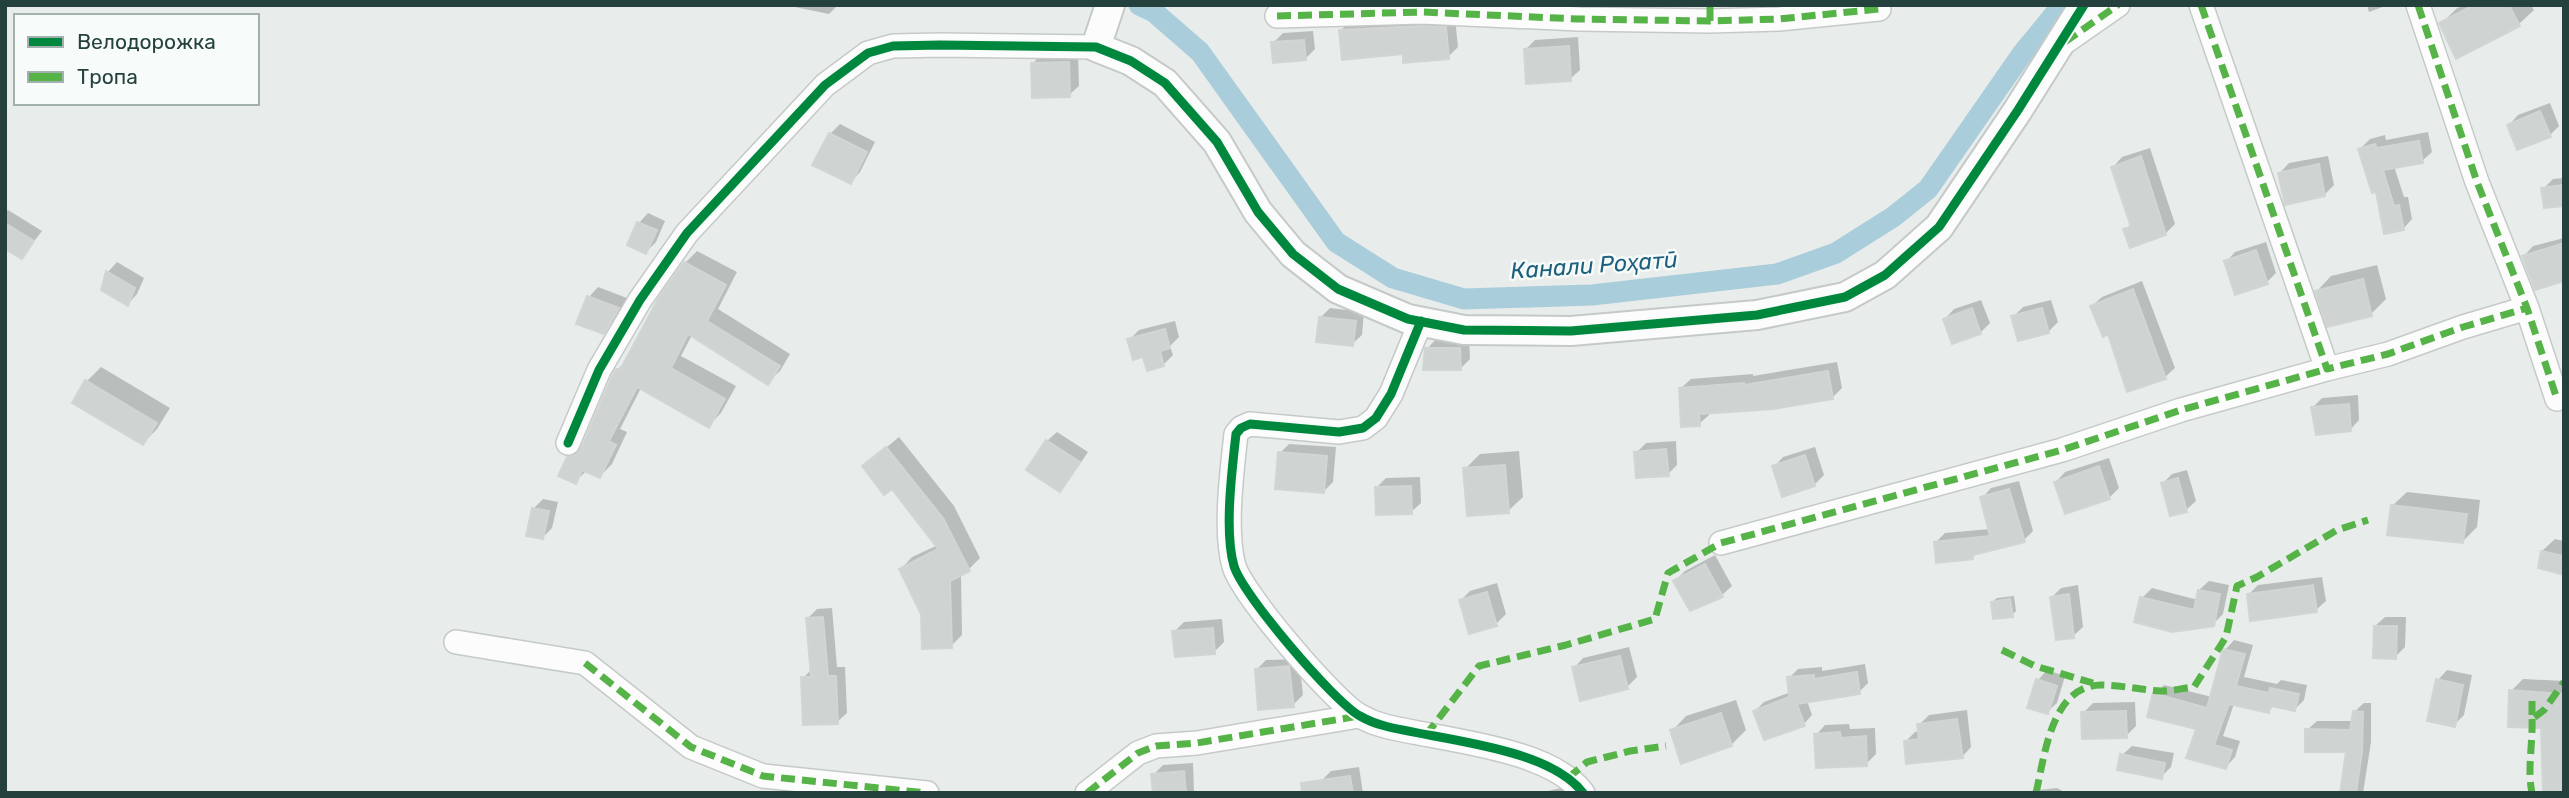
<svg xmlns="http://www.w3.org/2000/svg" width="2569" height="798" viewBox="0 0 2569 798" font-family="Rubik,sans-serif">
<rect width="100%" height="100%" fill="#e8edeb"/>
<path fill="#0003" d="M 785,5 L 838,5 L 829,14 Z
M 2367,5 L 2388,5 L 2369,12 Z
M 2463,5 L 2531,5 L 2534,10 L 2519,24 L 2441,24 L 2456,9 Z
M 1455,18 L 1458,47 L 1448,57 L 1404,52 L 1341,30 L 1350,21 Z
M 1313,31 L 1315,49 L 1305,59 L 1273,43 L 1283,33 Z
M 1578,37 L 1580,70 L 1570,79 L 1525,50 L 1535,40 Z
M 1078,53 L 1079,86 L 1069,95 L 1032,64 L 1042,54 Z
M 2550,103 L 2559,126 L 2550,135 L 2509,125 L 2518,115 Z
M 840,124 L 875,142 L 860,172 L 851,182 L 830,134 Z
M 2428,132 L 2432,152 L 2422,161 L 2394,166 L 2404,197 L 2408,197 L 2412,219 L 2403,229 L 2377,190 L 2360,149 L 2370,139 L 2385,135 L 2386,140 Z
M 2150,148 L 2175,224 L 2165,234 L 2125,230 L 2132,223 L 2113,167 L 2122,157 Z
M 2328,156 L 2334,185 L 2324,195 L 2280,173 L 2289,163 Z
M 2564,178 L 2564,204 L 2543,189 L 2553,179 Z
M 8,210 L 42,231 L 22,257 L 5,247 L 5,212 Z
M 648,213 L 665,221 L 656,242 L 646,252 L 639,223 Z
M 2564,238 L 2564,279 L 2524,256 L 2533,246 Z
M 2266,242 L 2276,273 L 2267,282 L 2226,262 L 2235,252 Z
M 697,251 L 737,272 L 718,309 L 790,354 L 780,371 L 768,382 L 692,335 L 681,356 L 736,386 L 721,413 L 709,425 L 641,388 L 620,429 L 627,432 L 612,464 L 600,476 L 587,470 L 575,482 L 569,458 L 584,444 L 617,370 L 628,359 L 685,263 Z
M 117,262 L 144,278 L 137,294 L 128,304 L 103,289 L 108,272 Z
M 2377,265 L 2386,299 L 2371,314 L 2317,291 L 2331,276 Z
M 2142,281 L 2175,368 L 2165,377 L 2129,390 L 2109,332 L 2092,306 L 2102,297 Z
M 598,287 L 627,298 L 613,322 L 603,332 L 578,323 L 589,297 Z
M 1981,300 L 1990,323 L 1980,333 L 1945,319 L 1954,309 Z
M 2051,300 L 2058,322 L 2048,332 L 2013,317 L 2023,307 Z
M 1330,308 L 1364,312 L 1362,335 L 1352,344 L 1320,318 Z
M 1175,321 L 1179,337 L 1170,346 L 1173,355 L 1163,365 L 1144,355 L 1129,340 L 1139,330 Z
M 1436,339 L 1469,339 L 1470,359 L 1460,369 L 1427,349 Z
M 1837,362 L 1842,388 L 1832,398 L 1709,412 L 1709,415 L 1699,424 L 1681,388 L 1691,379 L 1753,374 L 1753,376 Z
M 101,367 L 170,408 L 157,429 L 143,443 L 87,381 Z
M 2358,395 L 2359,420 L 2350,430 L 2313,407 L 2322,398 Z
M 1057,432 L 1088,452 L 1069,480 L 1059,490 L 1047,441 Z
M 899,437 L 954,506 L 980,558 L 968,570 L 961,573 L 962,635 L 951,646 L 923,614 L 901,569 L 912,557 L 938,545 L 892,486 L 864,466 Z
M 1676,441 L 1677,465 L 1668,474 L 1636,453 L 1646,443 Z
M 1289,444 L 1336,447 L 1333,482 L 1323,492 L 1280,453 Z
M 1815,447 L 1824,475 L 1814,485 L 1774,467 L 1783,457 Z
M 1519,451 L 1523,497 L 1508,511 L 1465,469 L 1480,454 Z
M 2109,458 L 2119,488 L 2109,498 L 2056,482 L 2065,472 Z
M 2187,470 L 2196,501 L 2186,510 L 2163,483 L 2172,474 Z
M 1420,477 L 1421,503 L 1411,512 L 1377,487 L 1386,478 Z
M 2019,481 L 2033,531 L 2024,540 L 1977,552 L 1972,558 L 1936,542 L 1945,533 L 1990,529 L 1982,498 L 1991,488 Z
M 2407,492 L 2480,500 L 2477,527 L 2462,542 L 2392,506 Z
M 543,499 L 558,502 L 552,528 L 543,537 L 533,509 Z
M 2555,539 L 2564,541 L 2564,573 L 2542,551 Z
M 1715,555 L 1732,586 L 1722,595 L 1691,609 L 1675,581 L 1685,571 Z
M 2322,577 L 2326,601 L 2316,610 L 2248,595 L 2258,585 Z
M 2209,581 L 2229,585 L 2223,614 L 2213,624 L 2142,598 L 2152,588 L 2198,600 L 2199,590 Z
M 1497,583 L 1506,614 L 1496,624 L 1460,601 L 1470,591 Z
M 2078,585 L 2083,627 L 2073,636 L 2052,597 L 2061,588 Z
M 2014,596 L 2016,611 L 2012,615 L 1992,602 L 1997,598 Z
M 832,608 L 837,667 L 845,667 L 847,713 L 837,722 L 803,678 L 812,669 L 807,619 L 817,609 Z
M 2385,617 L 2406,617 L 2405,647 L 2395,657 L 2375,626 Z
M 1222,619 L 1224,642 L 1214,652 L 1174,632 L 1184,622 Z
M 2234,640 L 2253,645 L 2244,677 L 2277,684 L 2281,680 L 2307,685 L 2304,700 L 2295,709 L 2274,705 L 2269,711 L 2234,704 L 2223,736 L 2240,741 L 2235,757 L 2226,767 L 2199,728 L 2155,694 L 2164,685 L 2212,697 L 2225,650 Z
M 1629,647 L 1637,677 L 1627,687 L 1574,668 L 1583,658 Z
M 1299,659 L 1303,695 L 1293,705 L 1256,670 L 1266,660 Z
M 1865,664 L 1868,683 L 1859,692 L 1807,701 L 1812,715 L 1804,724 L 1755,711 L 1764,702 L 1791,692 L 1789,678 L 1798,669 L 1822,667 L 1822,671 Z
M 2047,670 L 2065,676 L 2057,703 L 2047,712 L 2038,680 Z
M 2447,670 L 2472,675 L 2464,715 L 2454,725 L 2438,680 Z
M 2523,679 L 2564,681 L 2564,793 L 2543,727 L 2511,691 Z
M 1736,700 L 1746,730 L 1731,745 L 1672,731 L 1686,716 Z
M 2135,702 L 2136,726 L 2126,736 L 2083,713 L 2093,703 Z
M 2364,703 L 2371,703 L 2371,742 L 2363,793 L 2342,793 L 2348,751 L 2307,730 L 2317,721 L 2353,721 L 2354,712 Z
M 1967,710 L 1971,747 L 1962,757 L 1906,741 L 1915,732 L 1920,731 L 1919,725 L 1929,715 Z
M 1849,724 L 1850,729 L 1875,728 L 1876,754 L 1866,764 L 1816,735 L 1825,725 Z
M 2132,746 L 2174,753 L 2171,767 L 2161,777 L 2122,755 Z
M 1193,763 L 1194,793 L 1154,793 L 1153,775 L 1163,765 Z
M 1359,767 L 1363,793 L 1324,793 L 1321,781 L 1331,771 Z
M 1566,787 L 1567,793 L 1538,793 Z
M 2057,788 L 2066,793 L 2011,793 Z"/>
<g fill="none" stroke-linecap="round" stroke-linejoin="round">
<path stroke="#a9cdda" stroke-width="21" d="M 1139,5 L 1154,12 L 1200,52 L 1336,242 L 1393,278 L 1464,299 L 1592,295 L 1777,274 L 1836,253 L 1893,217 L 1928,189 L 2022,54 L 2062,5"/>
</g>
<path fill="#cfd4d3" stroke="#d1d6d4" stroke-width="2" d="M 2474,5 L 2509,5 L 2520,26 L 2456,59 L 2439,23 Z
M 1422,26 L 1446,27 L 1449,59 L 1403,63 L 1403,54 L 1342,60 L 1339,30 Z
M 1304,40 L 1306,60 L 1273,63 L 1271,42 Z
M 1569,46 L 1571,81 L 1526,84 L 1524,49 Z
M 1069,62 L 1070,97 L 1032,98 L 1031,63 Z
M 2540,111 L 2551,137 L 2517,150 L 2507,125 Z
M 829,133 L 867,152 L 851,184 L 812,165 Z
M 2419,141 L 2423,163 L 2383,170 L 2394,206 L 2399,205 L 2404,230 L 2384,234 L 2376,192 L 2372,193 L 2358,149 L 2375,144 L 2377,148 Z
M 2141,156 L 2166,235 L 2130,248 L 2123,229 L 2131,227 L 2111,167 Z
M 2319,164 L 2325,196 L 2285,205 L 2278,173 Z
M 2564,185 L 2564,206 L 2544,208 L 2541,188 Z
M 637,222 L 657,230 L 646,254 L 627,245 Z
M 5,223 L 34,241 L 22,259 L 5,249 Z
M 2564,243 L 2564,281 L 2535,290 L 2522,256 Z
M 2256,250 L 2268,284 L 2235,295 L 2224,261 Z
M 684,262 L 726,285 L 707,321 L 780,366 L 768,385 L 688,334 L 671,368 L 725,399 L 709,428 L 637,387 L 609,441 L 616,445 L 600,478 L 582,470 L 576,484 L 558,476 L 567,457 L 576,455 L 581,449 L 612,376 L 616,369 L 620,370 L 658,299 Z
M 106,271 L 135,288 L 128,306 L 101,290 Z
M 2363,279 L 2372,316 L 2327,327 L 2315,291 Z
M 2133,289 L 2166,379 L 2127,392 L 2108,334 L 2103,337 L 2090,306 Z
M 587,296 L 619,308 L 604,334 L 576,324 Z
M 1972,308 L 1981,334 L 1952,344 L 1943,319 Z
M 2042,308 L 2049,333 L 2018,341 L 2011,316 Z
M 1319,317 L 1356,321 L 1353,346 L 1316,342 Z
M 1165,329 L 1170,348 L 1160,351 L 1164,366 L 1147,371 L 1143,357 L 1133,360 L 1127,339 Z
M 1425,348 L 1460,348 L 1461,370 L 1423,370 Z
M 1828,371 L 1833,399 L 1774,409 L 1699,414 L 1700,426 L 1681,427 L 1679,388 L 1744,383 L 1744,385 Z
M 85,380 L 157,423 L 143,445 L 72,403 Z
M 2349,404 L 2351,431 L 2316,435 L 2311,407 Z
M 1046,440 L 1080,462 L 1060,492 L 1026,470 Z
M 886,447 L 943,518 L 970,571 L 950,581 L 952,648 L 922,649 L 921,614 L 899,569 L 938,549 L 892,489 L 884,495 L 862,466 Z
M 1666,449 L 1669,476 L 1636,478 L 1634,452 Z
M 1278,452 L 1327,456 L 1324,493 L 1275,489 Z
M 1805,455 L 1815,486 L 1782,497 L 1772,466 Z
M 1505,465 L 1509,513 L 1467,516 L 1463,468 Z
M 2099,466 L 2110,499 L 2065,514 L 2054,482 Z
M 2178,478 L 2187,512 L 2170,516 L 2161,483 Z
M 1411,486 L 1412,514 L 1376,515 L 1375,487 Z
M 2009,489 L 2025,542 L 1973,555 L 1973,559 L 1936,563 L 1934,542 L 1990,536 L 1980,497 Z
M 2391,505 L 2467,514 L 2463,543 L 2387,535 Z
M 532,508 L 549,511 L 543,539 L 526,536 Z
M 2541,551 L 2564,556 L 2564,575 L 2538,568 Z
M 1705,564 L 1723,597 L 1690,611 L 1673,581 Z
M 2313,585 L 2317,612 L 2250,621 L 2247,594 Z
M 2198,590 L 2220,594 L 2214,626 L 2172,632 L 2134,622 L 2140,597 L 2194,610 Z
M 1487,592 L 1497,626 L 1469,634 L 1459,600 Z
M 2069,594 L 2074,638 L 2056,640 L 2050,597 Z
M 2010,599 L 2013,617 L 1993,619 L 1991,602 Z
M 823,617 L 828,676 L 836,676 L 838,724 L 803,725 L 801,677 L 811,677 L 806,618 Z
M 2374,626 L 2397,626 L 2396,659 L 2373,658 Z
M 1213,628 L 1215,654 L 1175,657 L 1172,631 Z
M 2223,649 L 2245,654 L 2236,686 L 2269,693 L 2270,688 L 2299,694 L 2295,711 L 2270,706 L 2269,713 L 2229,704 L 2214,745 L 2232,750 L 2226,769 L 2186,758 L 2196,729 L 2147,717 L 2153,693 L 2207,708 Z
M 1620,656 L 1628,689 L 1580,701 L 1572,667 Z
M 1289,666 L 1294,707 L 1258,710 L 1255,669 Z
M 1857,672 L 1860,694 L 1797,704 L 1805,726 L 1764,740 L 1753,711 L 1789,697 L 1787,677 L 1814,675 L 1814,679 Z
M 2036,679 L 2057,686 L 2048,714 L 2027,708 Z
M 2436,679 L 2463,685 L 2455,727 L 2427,721 Z
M 2509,690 L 2564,694 L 2564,793 L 2543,793 L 2541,728 L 2508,727 Z
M 2126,711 L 2127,738 L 2082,739 L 2081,712 Z
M 2353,711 L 2363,712 L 2362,752 L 2356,793 L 2340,793 L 2346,752 L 2305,752 L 2305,729 L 2350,730 Z
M 1721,713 L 1732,746 L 1681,764 L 1670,730 Z
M 1957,719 L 1963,758 L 1906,764 L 1904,741 L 1919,739 L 1917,724 Z
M 1840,732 L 1841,738 L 1866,736 L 1867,766 L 1816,768 L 1814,734 Z
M 2120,754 L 2165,763 L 2162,779 L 2117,770 Z
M 1184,771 L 1186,793 L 1153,793 L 1151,774 Z
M 1350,776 L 1353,793 L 1302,793 L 1301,783 Z"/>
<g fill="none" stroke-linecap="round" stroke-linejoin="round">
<g stroke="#c5cac8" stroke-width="26">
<path id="minor" d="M 2201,5 L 2327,369 L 2388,354 L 2463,327 L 2527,308
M 2418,5 L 2477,182 L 2527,308 L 2557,399
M 1277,16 L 1422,12 L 1579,19 L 1710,21 L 1779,19 L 1879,9
M 2062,44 L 2118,5
M 1421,321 L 1391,394 L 1376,418 L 1363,428 L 1339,432 L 1250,424 L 1241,428 L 1236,434 C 1232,470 1224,532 1234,566 C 1242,594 1334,702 1360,716 C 1367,720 1377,724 1385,726 C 1439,740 1549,747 1583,793
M 568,443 L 599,370 L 640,300 L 687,233 L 825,85 L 868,53 L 893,46 L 940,45 L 1096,47
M 1721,543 L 2062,450 L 2181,410 L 2327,369
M 456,642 L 585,663 L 691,747 L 763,776 L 927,793
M 1087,793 L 1138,753 L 1156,746 L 1197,743 L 1359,716"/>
</g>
<g stroke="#c5cac8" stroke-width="32">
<path id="tertiary" d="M 1110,5 L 1096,47 L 1131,61 L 1165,83 L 1217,142 L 1258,212 L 1293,254 L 1338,289 L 1408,319 L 1464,330 L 1571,331 L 1757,315 L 1845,297 L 1885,275 L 1939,227 L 2018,110 L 2084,5"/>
</g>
<use href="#minor" stroke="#fcfcfc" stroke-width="23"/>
<use href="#tertiary" stroke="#fcfcfc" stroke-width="28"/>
<path stroke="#55b347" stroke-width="7" stroke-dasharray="14 7" stroke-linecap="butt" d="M 2201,5 L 2327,369 L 2388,354 L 2463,327 L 2527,308
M 2418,5 L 2477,182 L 2527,308 L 2557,399
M 1277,16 L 1422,12 L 1579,19 L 1710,21 L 1779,19 L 1879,9
M 1710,21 L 1710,5
M 2065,42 L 2118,5
M 2002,650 L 2035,666 L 2093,683
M 585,663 L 691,747 L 763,776 L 927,793
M 2532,701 L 2532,719 L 2544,710 L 2564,682
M 2532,719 C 2533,743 2527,769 2532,793
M 1426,735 L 1479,666 L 1566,645 L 1655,619 L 1668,573 L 1721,543 L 2062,450 L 2181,410 L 2327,369
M 1568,778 L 1587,762 L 1630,751 L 1666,746
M 1087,793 L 1138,753 L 1156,746 L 1197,743 L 1359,716
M 2036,793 C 2045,755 2051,686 2101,685 C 2121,685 2141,690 2161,691 C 2172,691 2183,688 2194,687 L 2226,637 L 2237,586 L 2257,577 L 2337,530 L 2368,520"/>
<g stroke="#f7fbf9" stroke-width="13">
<path id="cycleway" d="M 1421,321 L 1391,394 L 1376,418 L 1363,428 L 1339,432 L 1250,424 L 1241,428 L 1236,434 C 1232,470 1224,532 1234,566 C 1242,594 1334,702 1360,716 C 1367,720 1377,724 1385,726 C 1439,740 1549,747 1583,793
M 568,443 L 599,370 L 640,300 L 687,233 L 825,85 L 868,53 L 893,46 L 940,45 L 1096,47 L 1131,61 L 1165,83 L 1217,142 L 1258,212 L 1293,254 L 1338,289 L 1408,319 L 1464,330 L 1571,331 L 1757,315 L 1845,297 L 1885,275 L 1939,227 L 2018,110 L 2084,5"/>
</g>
<use href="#cycleway" stroke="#00873e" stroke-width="9"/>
</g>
<g text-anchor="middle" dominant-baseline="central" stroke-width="5" stroke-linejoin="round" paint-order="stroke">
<g font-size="23" font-style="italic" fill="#1d617f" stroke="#f7fbf9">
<text transform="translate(1594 265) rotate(-4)">Канали Роҳатӣ</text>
</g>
</g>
<rect width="2569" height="798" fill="none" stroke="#24413e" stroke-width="14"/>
<rect x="14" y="14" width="245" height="91" fill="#f7fbf9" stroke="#a3b1ae" stroke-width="2"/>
<rect x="28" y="37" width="35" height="10" fill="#00873e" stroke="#a3b1ae" stroke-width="2"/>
<text x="77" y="49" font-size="21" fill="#24413e">Велодорожка</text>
<rect x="28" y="72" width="35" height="10" fill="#55b347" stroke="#a3b1ae" stroke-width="2"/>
<text x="77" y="84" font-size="21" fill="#24413e">Тропа</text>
</svg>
